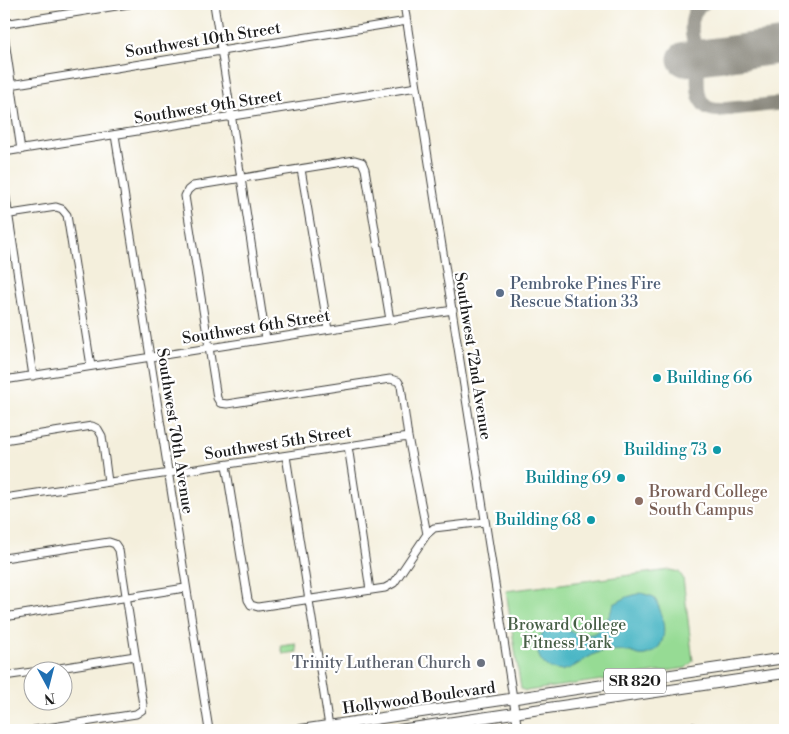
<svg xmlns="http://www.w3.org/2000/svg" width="789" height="734" viewBox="0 0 789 734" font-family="'Libre Bodoni',serif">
<rect width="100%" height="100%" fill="#fff"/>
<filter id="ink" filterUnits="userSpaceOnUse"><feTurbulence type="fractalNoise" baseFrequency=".02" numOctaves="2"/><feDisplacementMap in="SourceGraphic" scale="10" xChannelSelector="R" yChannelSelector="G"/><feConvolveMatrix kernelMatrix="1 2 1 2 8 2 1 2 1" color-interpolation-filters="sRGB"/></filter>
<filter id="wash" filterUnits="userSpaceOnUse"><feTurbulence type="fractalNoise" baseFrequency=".0096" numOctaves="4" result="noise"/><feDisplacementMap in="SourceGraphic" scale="20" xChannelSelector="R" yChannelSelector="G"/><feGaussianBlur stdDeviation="1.12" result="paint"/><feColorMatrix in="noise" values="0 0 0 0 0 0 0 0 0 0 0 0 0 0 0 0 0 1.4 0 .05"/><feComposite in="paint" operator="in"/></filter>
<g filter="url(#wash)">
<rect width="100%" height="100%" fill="#f4efdc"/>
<path fill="#96db94" stroke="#597c58" d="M 670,570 L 679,572 L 683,578 L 693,661 L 686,668 L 526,691 L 521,689 L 506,591 Z
M 296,644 L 297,652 L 283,654 L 281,646 Z"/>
<path fill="#49b6c5" stroke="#326970" d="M 641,593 L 654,597 C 664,614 673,649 645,655 C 639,656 636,654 630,652 C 623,650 607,650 600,652 C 585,656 571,674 555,670 C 538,666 530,643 545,631 C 547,629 552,628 555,626 C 591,639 600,641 614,604 L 627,597 Z"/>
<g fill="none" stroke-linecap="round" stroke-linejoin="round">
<path stroke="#88867c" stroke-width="14" d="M 703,4 C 690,11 690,30 694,43 C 695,48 698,53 698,58 C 699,75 691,109 717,110 L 785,103"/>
<path stroke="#88867c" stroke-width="35" d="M 685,59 L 785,46"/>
</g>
</g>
<g filter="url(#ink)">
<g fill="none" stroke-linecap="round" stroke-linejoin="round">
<g stroke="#3c3c39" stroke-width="9">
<path id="minor" d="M 214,4 L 266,339
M 404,4 L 518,730
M 4,24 L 129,4
M 4,34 L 21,150
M 4,86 L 407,21
M 115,135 L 209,730
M 4,152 L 417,87
M 301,169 L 328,329
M 4,185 L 33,376
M 4,215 L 56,207 L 62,209 L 67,215 L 91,366
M 4,380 L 453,310
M 4,440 L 92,426 L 98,429 L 102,436 L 108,482
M 348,446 L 370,590
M 286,456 L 329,726
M 226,465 L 248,600 L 251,605 L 258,607 L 385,588 L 394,583 L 427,534 L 408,437 L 401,386 L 398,381 L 390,379 L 227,404 L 220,403 L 217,398 L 185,196 L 188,190 L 193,186 L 355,160 L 362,162 L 365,169 L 390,320
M 4,498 L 408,437
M 427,534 L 434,528 L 485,522
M 4,558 L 109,542 L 115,544 L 119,550 L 143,705 L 142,710 L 136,714 L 34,730
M 4,617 L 185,588
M 34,672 L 135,656
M 4,676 L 32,672
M 668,730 L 691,727 L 701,728 L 701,730"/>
</g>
<g stroke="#3c3c39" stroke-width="12">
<path id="highway" d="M 301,730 L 785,658
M 399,730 L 785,673"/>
</g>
<use href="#minor" stroke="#fff" stroke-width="7"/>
<use href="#highway" stroke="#fff" stroke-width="10"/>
</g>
</g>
<circle fill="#5c6f8a" stroke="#fff" stroke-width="2" cx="500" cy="293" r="5"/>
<g fill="#0f9aa8" stroke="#fff" stroke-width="2">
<circle cx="657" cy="378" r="5"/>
<circle cx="717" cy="450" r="5"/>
<circle cx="621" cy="478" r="5"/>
<circle cx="591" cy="520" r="5"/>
</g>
<circle fill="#8d6e63" stroke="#fff" stroke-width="2" cx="639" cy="501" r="5"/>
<circle fill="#6b7280" stroke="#fff" stroke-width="2" cx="481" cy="663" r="5"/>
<g text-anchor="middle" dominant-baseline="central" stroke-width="4.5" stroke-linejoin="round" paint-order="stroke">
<rect fill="#fff" stroke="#606060" stroke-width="1" x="604" y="668.5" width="62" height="25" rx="4"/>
<g font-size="15" font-weight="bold" fill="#1c1c1c">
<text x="635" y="681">SR 820</text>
</g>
<g font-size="16" fill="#1c1c1c" stroke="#fff">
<text transform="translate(203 40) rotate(-9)">Southwest 10th Street</text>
<text transform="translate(208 107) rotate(-9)">Southwest 9th Street</text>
<text transform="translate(256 327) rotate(-9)">Southwest 6th Street</text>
<text transform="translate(473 356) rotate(81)">Southwest 72nd Avenue</text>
<text transform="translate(175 431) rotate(81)">Southwest 70th Avenue</text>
<text transform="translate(278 443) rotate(-9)">Southwest 5th Street</text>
<text transform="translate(419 698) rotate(-8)">Hollywood Boulevard</text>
</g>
<g font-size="16" fill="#4e5e75" stroke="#fff" text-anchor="start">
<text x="510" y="284">Pembroke Pines Fire<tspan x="510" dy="18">Rescue Station 33</tspan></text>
</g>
<g font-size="16" fill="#0d838f" stroke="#fff" text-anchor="end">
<text x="667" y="378" text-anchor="start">Building 66</text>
<text x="707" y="450">Building 73</text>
<text x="611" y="478">Building 69</text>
<text x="581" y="520">Building 68</text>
</g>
<g font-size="16" fill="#785e54" stroke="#fff" text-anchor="start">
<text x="649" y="492">Broward College<tspan x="649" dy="18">South Campus</tspan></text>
</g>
<g font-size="16" fill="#475f46" stroke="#fff">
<text x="567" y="625">Broward College<tspan x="567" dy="18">Fitness Park</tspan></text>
</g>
<g font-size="16" fill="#5b616d" stroke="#fff" text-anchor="end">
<text x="471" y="663">Trinity Lutheran Church</text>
</g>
</g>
<rect width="789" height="734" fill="none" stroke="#fff" stroke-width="20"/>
<g transform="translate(48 686) rotate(173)"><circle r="24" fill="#ffffff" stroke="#a4a4a4"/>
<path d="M0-4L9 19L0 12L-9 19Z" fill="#1f6fb2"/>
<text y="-8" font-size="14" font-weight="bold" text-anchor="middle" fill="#1c1c1c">N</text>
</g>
</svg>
